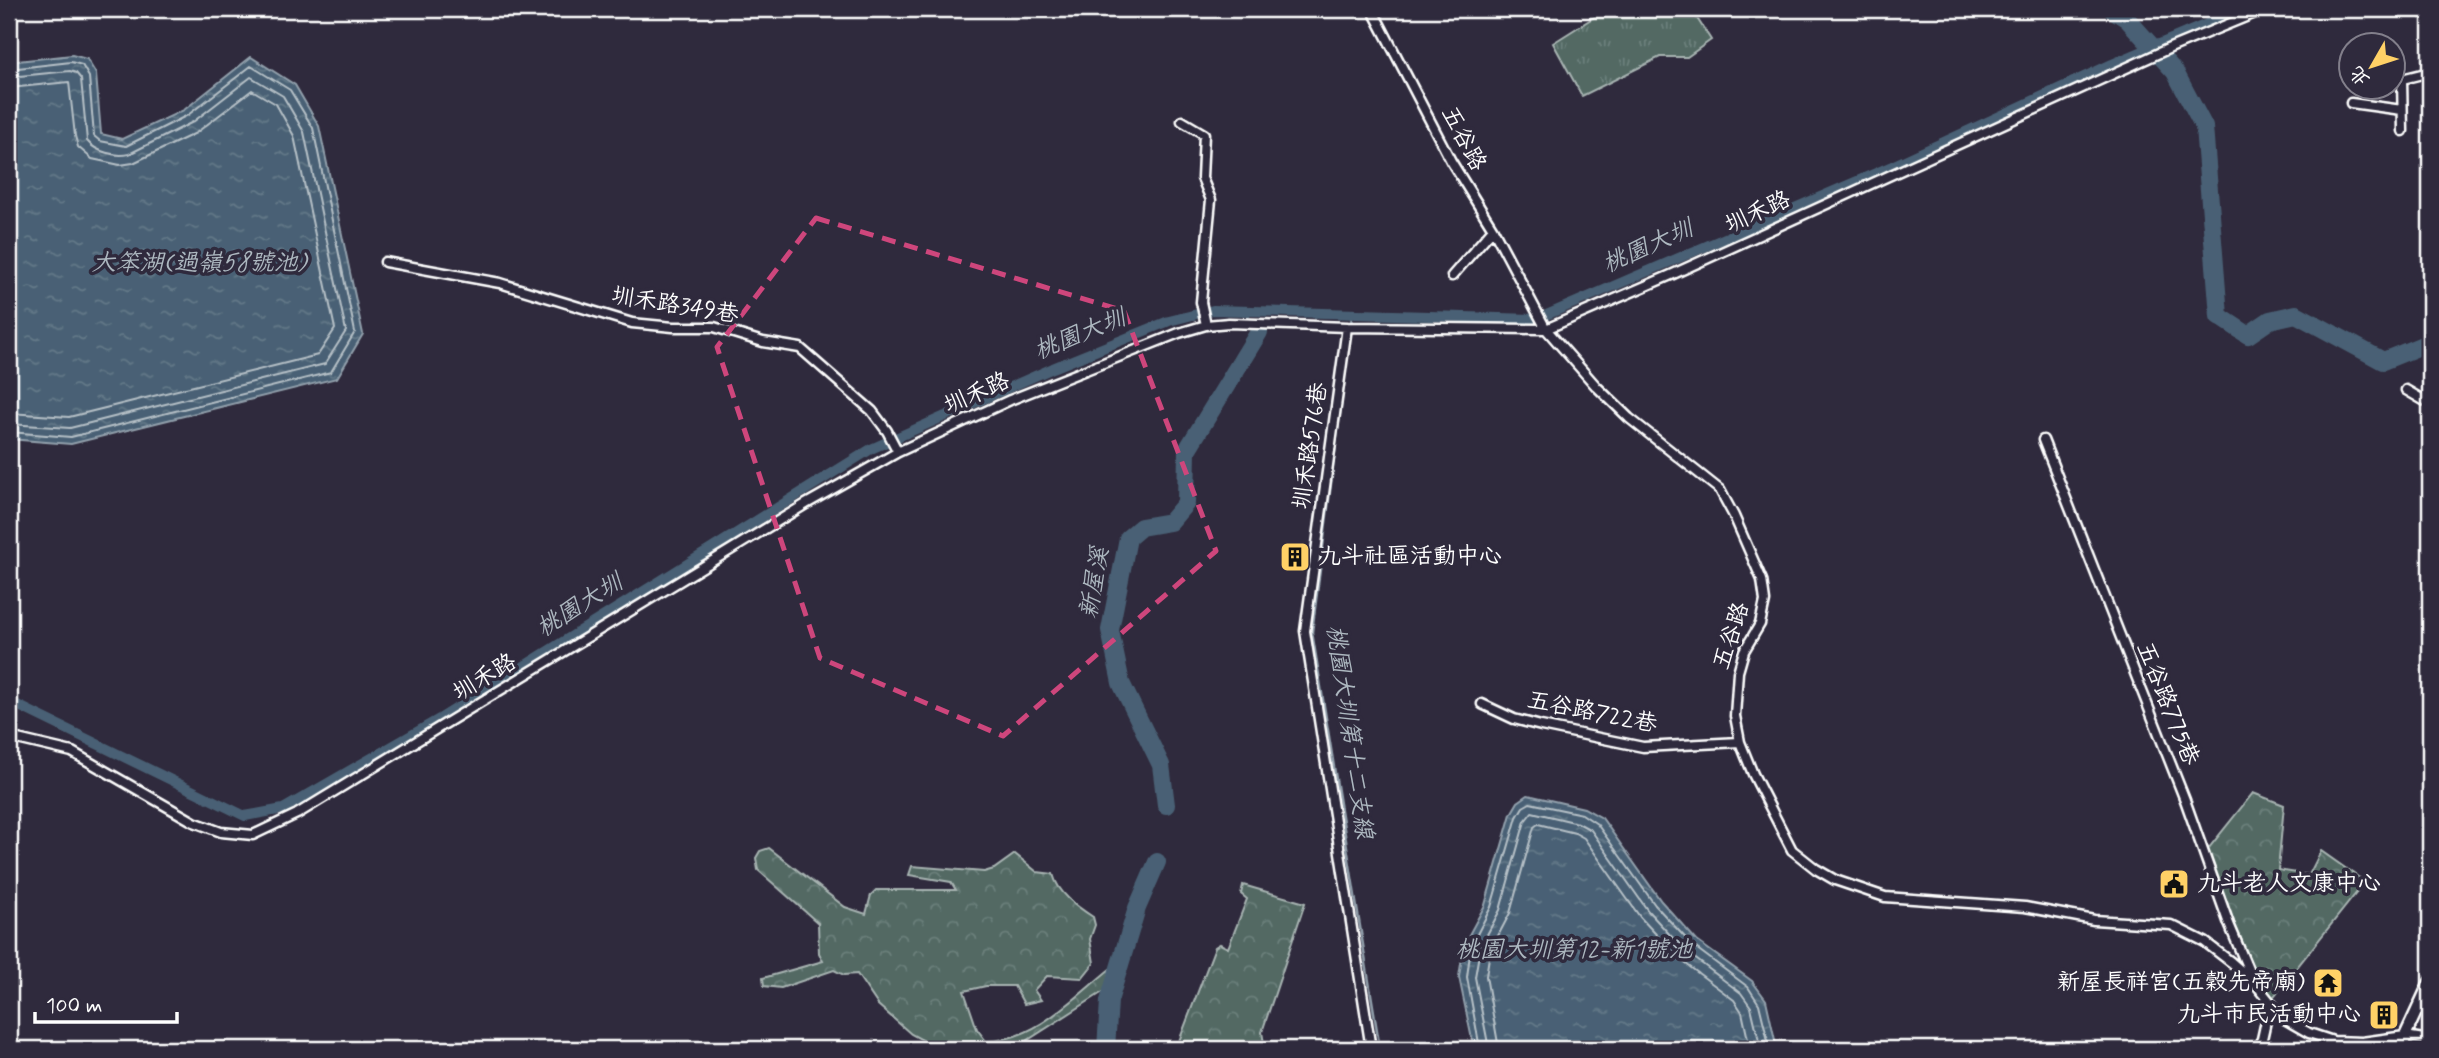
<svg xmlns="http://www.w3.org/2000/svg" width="2439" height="1058" viewBox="0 0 2439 1058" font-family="Mynerve,'LXGW WenKai TC',sans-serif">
<defs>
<pattern id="grass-tufts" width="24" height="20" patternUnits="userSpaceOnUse" patternTransform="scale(1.75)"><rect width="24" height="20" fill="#526964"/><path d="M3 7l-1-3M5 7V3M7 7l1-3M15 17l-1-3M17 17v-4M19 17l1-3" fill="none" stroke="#6c807b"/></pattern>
<pattern id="forest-crowns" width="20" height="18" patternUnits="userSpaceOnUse" patternTransform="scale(1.75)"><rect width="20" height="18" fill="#526964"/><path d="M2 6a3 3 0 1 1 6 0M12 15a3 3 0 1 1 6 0" fill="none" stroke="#6c807b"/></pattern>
<pattern id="water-ripples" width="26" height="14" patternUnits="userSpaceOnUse" patternTransform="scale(1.75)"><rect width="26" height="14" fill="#496174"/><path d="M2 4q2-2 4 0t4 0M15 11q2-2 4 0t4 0" fill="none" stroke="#647989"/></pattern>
</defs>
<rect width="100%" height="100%" fill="#2f2a3d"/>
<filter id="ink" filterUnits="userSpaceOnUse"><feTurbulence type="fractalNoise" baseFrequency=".0143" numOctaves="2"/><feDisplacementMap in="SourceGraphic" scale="14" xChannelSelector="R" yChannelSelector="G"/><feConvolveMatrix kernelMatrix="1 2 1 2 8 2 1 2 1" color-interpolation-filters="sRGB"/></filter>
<g filter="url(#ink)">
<path fill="url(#grass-tufts)" stroke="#a8b4b2" stroke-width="2" d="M 1607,9 L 1691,9 L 1711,40 L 1687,57 L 1660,57 L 1582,96 L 1553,43 Z"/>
<path fill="url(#forest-crowns)" stroke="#a8b4b2" stroke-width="2" d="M 2253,793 L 2284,805 L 2278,870 L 2309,875 L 2321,851 L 2365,882 L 2271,1000 L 2254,970 L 2205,853 Z
M 769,848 L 845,907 L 866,914 L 871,895 L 876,890 L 956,890 L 951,882 L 909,875 L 912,866 L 984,872 L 994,869 L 1015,854 L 1037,872 L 1053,874 C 1058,893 1076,906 1093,917 L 1095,925 L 1090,939 L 1094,963 L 1082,978 L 1047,976 L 1034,990 L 1041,1000 L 1024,1004 L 1014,986 L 986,986 L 964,991 L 977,1029 L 986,1041 C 1035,1041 1074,998 1110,969 L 1106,990 L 1014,1049 L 939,1049 L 911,1034 L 878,1005 L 857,974 L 844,975 L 834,970 L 781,988 L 764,986 L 763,978 L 823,961 L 819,953 L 818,923 L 758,870 L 756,858 L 760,851 Z
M 1243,885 L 1305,903 L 1262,1032 L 1265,1049 L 1176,1049 L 1215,947 L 1220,944 L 1228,948 L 1247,899 L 1241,894 Z"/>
<path fill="url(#water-ripples)" stroke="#92a0ac" stroke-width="2" d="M 72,55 L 87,59 L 96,74 L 101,134 L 122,139 L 184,110 L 251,57 L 295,85 L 319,126 L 363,334 L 337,378 L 71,444 L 9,439 L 9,62 Z
M 1528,795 L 1584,808 L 1602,818 L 1661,901 L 1697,941 L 1752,981 L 1766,1000 L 1777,1049 L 1474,1049 L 1459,977 L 1464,944 L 1485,905 L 1511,814 L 1518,802 Z"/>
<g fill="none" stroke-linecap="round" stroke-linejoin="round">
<path stroke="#b6c0c7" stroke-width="2" d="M 9,69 L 71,62 L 82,65 L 89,77 L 94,136 L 100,141 L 126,146 L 188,115 L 251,66 L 290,90 L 313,128 L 355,332 L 331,372 L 71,437 L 9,432
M 9,77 L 70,71 L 76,73 L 81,79 L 87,141 C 96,152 116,157 129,154 L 193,122 L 251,77 L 283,96 L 304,132 L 346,331 L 325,364 L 70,428 L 9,424
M 9,88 L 69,82 L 75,136 L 78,147 L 92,159 L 120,165 L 133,163 L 196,133 L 252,90 L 276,104 L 294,136 L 335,329 L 318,355 L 69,417 L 9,413
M 1480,1049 L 1467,977 L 1471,946 L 1491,907 L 1517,817 L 1523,807 L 1530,803 L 1582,814 L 1597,824 L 1655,905 L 1692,945 L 1748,987 L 1759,1004 L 1770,1049
M 1489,1049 L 1475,977 L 1480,948 L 1500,910 L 1525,821 L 1532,812 L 1578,823 L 1591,830 L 1648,911 L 1685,951 L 1741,993 L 1751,1007 L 1761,1049
M 1499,1049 L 1486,976 L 1490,951 L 1510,913 L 1534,827 L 1538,824 L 1575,833 L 1584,838 L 1640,917 L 1678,958 L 1734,1000 L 1742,1012 L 1750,1049"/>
<path stroke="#92a0ac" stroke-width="2.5" d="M 1351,325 L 1352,314
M 1350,336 L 1312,632 L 1380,1049"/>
<path stroke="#496174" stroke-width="10" d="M 9,701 L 245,816 L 283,809 L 441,718 L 871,449 L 1053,368 L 1169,321 L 1213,310 L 1537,319 L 1892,166 L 2112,64 L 2242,9"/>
<path stroke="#496174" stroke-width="18" d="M 2112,9 L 2127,19 L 2175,72 L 2204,127 L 2219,316 L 2248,335 L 2270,320 L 2296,314 L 2383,361 L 2430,342
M 1166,805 L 1161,765 L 1121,683 L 1110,630 L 1128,538 L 1141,527 L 1170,522 L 1186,503 L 1187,450 L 1259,332
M 1106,1049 L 1109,1001 L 1137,908 L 1157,862"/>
<g stroke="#fff" stroke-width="13">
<path id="minor" d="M 1372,9 L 1451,161 L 1493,229 L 1546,329 L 1596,386 L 1629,418 L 1720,490 L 1734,516 L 1762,580 L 1765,601 L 1760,624 L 1744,651 L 1738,672 L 1735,716 L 1740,742 L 1753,774 L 1792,850 L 1816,869 L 1835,880 L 1885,897 L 2025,907 L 2094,920 L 2171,925 L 2205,942 L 2231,962 L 2255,983 L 2283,1018 L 2309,1033 L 2333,1041 L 2362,1042 L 2405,1036 L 2430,1040
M 2394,78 L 2402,79 L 2430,72
M 2402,79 L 2403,131
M 2351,103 L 2402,110
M 1182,121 L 1204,134 L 1202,178 L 1211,200 L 1201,302 L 1206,325
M 385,262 L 500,283 L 632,323 L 673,327 L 714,327 L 763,342 L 800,348 L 872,411 L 887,431 L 898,452
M 1452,276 L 1493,229
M 1347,327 L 1305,631 L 1371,1049
M 2406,390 L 2430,404
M 2043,440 L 2185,800 L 2229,924 L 2253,981
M 1482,704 L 1514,719 L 1541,726 L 1643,747 L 1740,742
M 9,737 L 72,752 L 194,822 L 221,832 L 253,835 L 297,814 L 806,504 L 898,452 L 1010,400 L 1179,333 L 1206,325 L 1229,323 L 1347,327 L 1546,329 L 1671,275 L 2170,48 L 2265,9
M 2257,1049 L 2262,1039 L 2270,1003"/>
</g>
<g stroke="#fff" stroke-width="15">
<path id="tertiary" d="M 2403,1049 L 2405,1036 L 2430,982"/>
</g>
<use href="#minor" stroke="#2f2a3d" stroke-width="8"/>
<use href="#tertiary" stroke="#2f2a3d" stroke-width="10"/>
</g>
</g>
<path fill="none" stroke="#ce467c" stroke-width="5" stroke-dasharray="14 9" stroke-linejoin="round" d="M 816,218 L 1124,311 L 1216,551 L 1003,736 L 820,658 L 717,347 Z"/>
<defs>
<g id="building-square" transform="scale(1.575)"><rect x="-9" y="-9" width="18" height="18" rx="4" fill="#ffd166" stroke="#2f2a3d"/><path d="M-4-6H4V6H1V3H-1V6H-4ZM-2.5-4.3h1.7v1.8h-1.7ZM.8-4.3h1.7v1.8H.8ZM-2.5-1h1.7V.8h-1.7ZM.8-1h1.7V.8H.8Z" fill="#111"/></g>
<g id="civic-square" transform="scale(1.575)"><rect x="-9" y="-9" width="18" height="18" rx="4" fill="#ffd166" stroke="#2f2a3d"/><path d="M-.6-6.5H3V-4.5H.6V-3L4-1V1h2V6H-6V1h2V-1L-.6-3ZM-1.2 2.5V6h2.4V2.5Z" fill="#111"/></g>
<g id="temple-square" transform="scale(1.575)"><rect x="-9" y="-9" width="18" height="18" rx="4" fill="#ffd166" stroke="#2f2a3d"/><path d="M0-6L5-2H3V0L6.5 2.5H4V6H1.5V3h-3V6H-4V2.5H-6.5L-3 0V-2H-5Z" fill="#111"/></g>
</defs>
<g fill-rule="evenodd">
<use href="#building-square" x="1295" y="557"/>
<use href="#civic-square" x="2174" y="884"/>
<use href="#temple-square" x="2328" y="983"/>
<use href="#building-square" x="2384" y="1015"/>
</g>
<g text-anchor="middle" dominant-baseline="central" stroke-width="7" stroke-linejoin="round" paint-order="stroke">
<g font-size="23" fill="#fff" stroke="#2f2a3d">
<text transform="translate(1463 139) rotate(62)">五谷路</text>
<text transform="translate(1758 213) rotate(-25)">圳禾路</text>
<text transform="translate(675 306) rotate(9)">圳禾路349巷</text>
<text transform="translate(977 394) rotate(-24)">圳禾路</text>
<text transform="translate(1311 446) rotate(-82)">圳禾路576巷</text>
<text transform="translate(1732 636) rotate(-72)">五谷路</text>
<text transform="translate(485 678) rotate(-31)">圳禾路</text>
<text transform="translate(2167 704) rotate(68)">五谷路775巷</text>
<text transform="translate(1592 713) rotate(11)">五谷路722巷</text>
</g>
<g font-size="23" fill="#fff" stroke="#2f2a3d" text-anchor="start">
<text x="1318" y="557">九斗社區活動中心</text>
<text x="2197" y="884">九斗老人文康中心</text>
<text x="2305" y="983" text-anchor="end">新屋長祥宮(五穀先帝廟)</text>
<text x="2361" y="1015" text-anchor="end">九斗市民活動中心</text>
</g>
<g font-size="24" font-style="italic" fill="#adb8c0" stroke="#2f2a3d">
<text transform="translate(1648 247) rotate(-24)">桃園大圳</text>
<text x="199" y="263">大笨湖(過嶺58號池)</text>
<text transform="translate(1080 335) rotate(-22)">桃園大圳</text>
<text transform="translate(1095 583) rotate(-80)">新屋溪</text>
<text transform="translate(580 606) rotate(-32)">桃園大圳</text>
<text transform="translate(1349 732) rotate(82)">桃園大圳第十二支線</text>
<text x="1574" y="950">桃園大圳第12-新1號池</text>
</g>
</g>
<rect width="2439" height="1058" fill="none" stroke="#2f2a3d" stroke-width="35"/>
<rect x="18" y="18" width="2404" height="1023" fill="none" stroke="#fff" stroke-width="2.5" filter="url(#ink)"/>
<g transform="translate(2372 66) rotate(231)"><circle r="33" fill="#2f2a3d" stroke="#827f8b" stroke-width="2"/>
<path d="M0-5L12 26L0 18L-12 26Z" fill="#ffd166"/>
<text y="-10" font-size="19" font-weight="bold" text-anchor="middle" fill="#ffffff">北</text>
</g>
<path d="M35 1012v10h142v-10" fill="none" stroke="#ffffff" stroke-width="3.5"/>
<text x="46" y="1012" font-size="21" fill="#ffffff" stroke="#2f2a3d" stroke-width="5" paint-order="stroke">100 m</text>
</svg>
